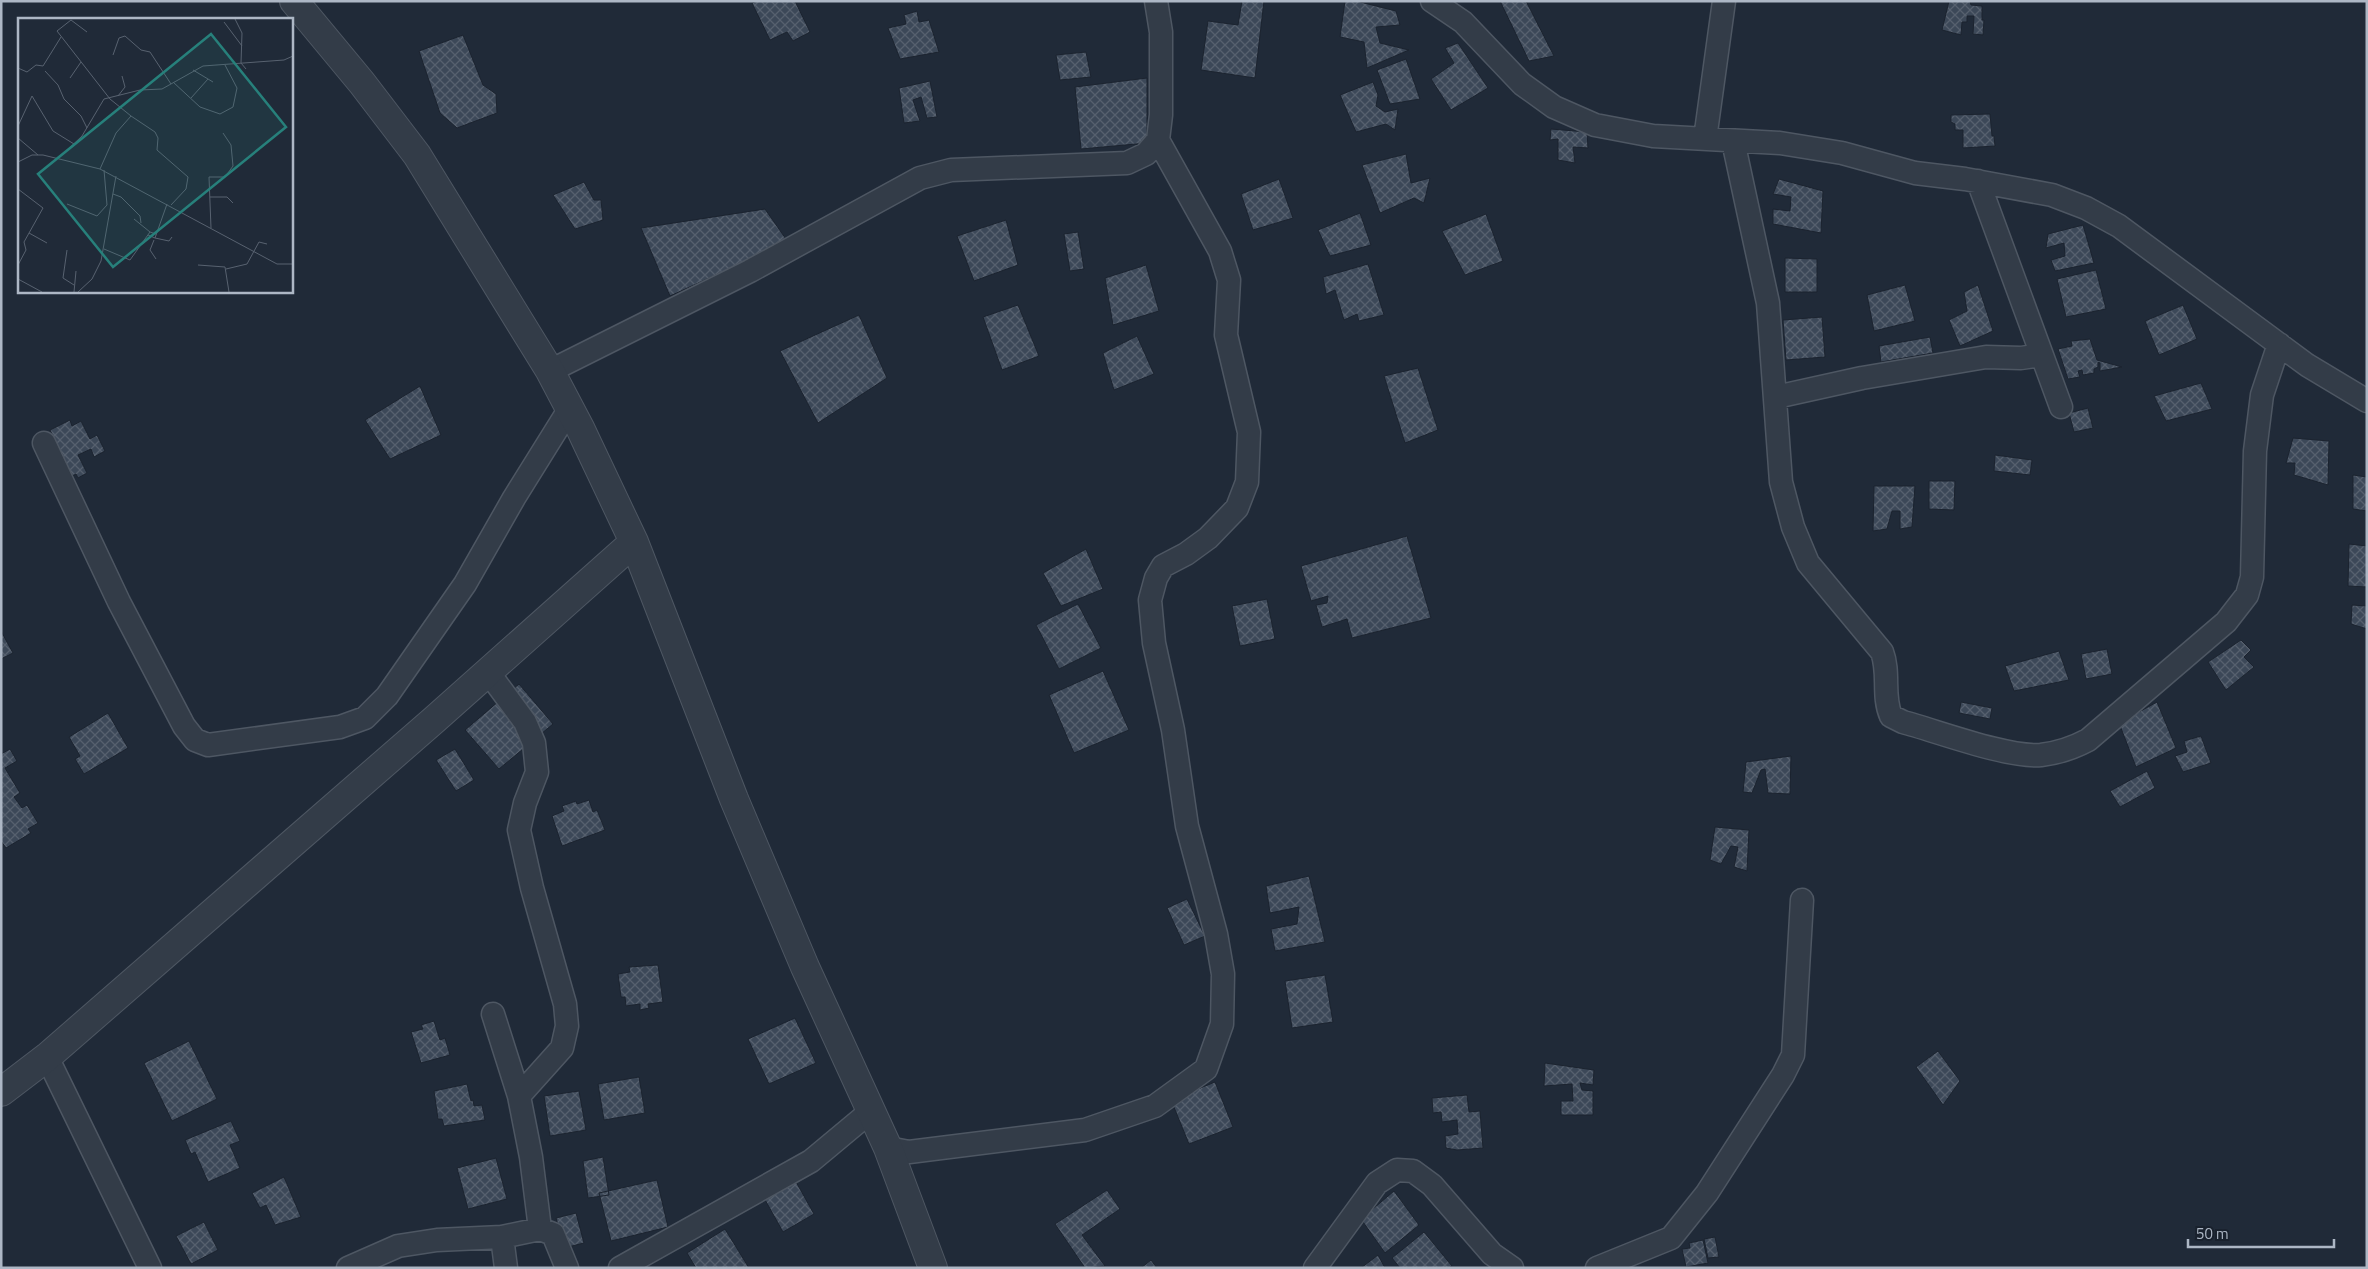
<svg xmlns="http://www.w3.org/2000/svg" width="2368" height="1269" viewBox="0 0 2368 1269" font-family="'Titillium Web',sans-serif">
<defs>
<pattern id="building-cross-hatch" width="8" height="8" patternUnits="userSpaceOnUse" patternTransform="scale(1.25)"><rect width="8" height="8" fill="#3c4858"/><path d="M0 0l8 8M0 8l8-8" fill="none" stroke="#56606e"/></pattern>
</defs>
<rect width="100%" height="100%" fill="#202a38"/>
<path fill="url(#building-cross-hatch)" stroke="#1b232f" d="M 757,1 L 795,1 L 810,32 L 793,41 L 787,32 L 770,40 L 752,3 Z
M 1242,1 L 1264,1 L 1255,78 L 1201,70 L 1208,21 L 1238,25 Z
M 1345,1 L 1356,1 L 1396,11 L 1400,25 L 1376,27 L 1380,43 L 1409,50 L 1367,68 L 1364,42 L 1340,37 Z
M 1500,1 L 1526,1 L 1554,56 L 1529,61 Z
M 1949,1 L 1970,1 L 1971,5 L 1982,6 L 1982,20 L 1984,20 L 1983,35 L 1973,34 L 1974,16 L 1967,16 L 1967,22 L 1962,22 L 1961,35 L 1942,30 Z
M 917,11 L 919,22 L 929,20 L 939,52 L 900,59 L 888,28 L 906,24 L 904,15 Z
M 463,35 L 483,85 L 496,94 L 497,113 L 457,128 L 440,113 L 419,51 Z
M 1458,43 L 1488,88 L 1451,110 L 1431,79 L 1454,63 L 1445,48 Z
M 1086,52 L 1091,77 L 1060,80 L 1056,55 Z
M 1406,59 L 1420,99 L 1390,104 L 1377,70 Z
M 1147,78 L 1147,143 L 1081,149 L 1075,87 Z
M 930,81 L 937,117 L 927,118 L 921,97 L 913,100 L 920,121 L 904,123 L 899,88 Z
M 1373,82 L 1378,95 L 1376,106 L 1385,112 L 1398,109 L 1395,130 L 1386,124 L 1356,132 L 1340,95 Z
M 1990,114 L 1992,136 L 1994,136 L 1995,146 L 1963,148 L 1963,130 L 1955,130 L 1955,124 L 1951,122 L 1951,115 Z
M 1551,129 L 1587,132 L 1588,148 L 1573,147 L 1575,163 L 1558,160 L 1558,139 L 1550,140 Z
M 1406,154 L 1411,183 L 1430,178 L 1424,203 L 1414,198 L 1380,213 L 1362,165 Z
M 1279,179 L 1293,218 L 1253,230 L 1241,194 Z
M 1779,179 L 1823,191 L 1821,233 L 1773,224 L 1773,209 L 1790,211 L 1791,197 L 1773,194 Z
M 584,182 L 594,200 L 601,200 L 603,220 L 575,229 L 553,195 Z
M 765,209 L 788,242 L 670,296 L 641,228 Z
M 1360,213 L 1371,245 L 1330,256 L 1318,230 Z
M 1486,214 L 1503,261 L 1465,275 L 1442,231 Z
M 1006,220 L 1018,265 L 974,281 L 957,236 Z
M 2083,225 L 2094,263 L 2055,271 L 2051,260 L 2065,256 L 2064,243 L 2046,248 L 2048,234 Z
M 1078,232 L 1084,269 L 1070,271 L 1064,234 Z
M 1785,258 L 1817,259 L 1817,292 L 1785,292 Z
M 1368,264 L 1384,315 L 1359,321 L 1357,314 L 1344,320 L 1335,290 L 1326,294 L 1323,277 Z
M 1146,265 L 1159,311 L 1113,325 L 1105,278 Z
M 2096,270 L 2106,309 L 2066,317 L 2057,279 Z
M 1905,285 L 1915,321 L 1874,331 L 1867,295 Z
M 1978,285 L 1993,331 L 1960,346 L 1949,320 L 1967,311 L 1964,292 Z
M 1018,305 L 1039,356 L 1002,370 L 983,317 Z
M 2183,305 L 2197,339 L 2159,355 L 2145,321 Z
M 859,315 L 887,378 L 818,423 L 780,351 Z
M 1822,317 L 1825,357 L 1786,360 L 1783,320 Z
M 1137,336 L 1154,374 L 1114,390 L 1103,353 Z
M 1930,337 L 1933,353 L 1881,362 L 1879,346 Z
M 2090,339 L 2097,360 L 2122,367 L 2100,371 L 2100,363 L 2098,362 L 2098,367 L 2094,369 L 2094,373 L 2083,375 L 2082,370 L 2078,371 L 2080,377 L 2068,379 L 2058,349 L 2072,346 L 2071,341 Z
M 1418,368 L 1438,430 L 1405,443 L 1384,376 Z
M 2201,383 L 2212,409 L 2166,421 L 2154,396 Z
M 420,386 L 441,435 L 390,459 L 365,420 Z
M 2088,408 L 2093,428 L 2074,432 L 2069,413 Z
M 70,420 L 72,426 L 81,421 L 90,439 L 97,435 L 105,451 L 94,457 L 91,449 L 78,455 L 87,473 L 78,478 L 76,474 L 70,477 L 53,444 L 56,443 L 50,430 Z
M 2293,438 L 2329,441 L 2328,485 L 2294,475 L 2295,463 L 2286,463 Z
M 1995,455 L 2032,460 L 2030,475 L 1994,471 Z
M 2353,475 L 2367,477 L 2367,511 L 2353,509 Z
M 1929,481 L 1955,481 L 1954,510 L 1929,509 Z
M 1874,486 L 1915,486 L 1912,527 L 1900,529 L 1900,511 L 1892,511 L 1887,529 L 1873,531 Z
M 1407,536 L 1431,618 L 1352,638 L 1347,619 L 1322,627 L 1316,605 L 1327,603 L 1328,596 L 1311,601 L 1301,566 Z
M 2349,544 L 2367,546 L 2367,587 L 2348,586 Z
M 1086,549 L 1103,589 L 1061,606 L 1043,573 Z
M 1267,599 L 1275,639 L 1240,646 L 1232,606 Z
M 1078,604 L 1101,648 L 1059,669 L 1036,625 Z
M 2352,605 L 2367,606 L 2367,629 L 2351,624 Z
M 1,631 L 13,653 L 1,659 Z
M 2241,640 L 2251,650 L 2244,657 L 2254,667 L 2226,690 L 2208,662 Z
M 2107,649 L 2112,674 L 2086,679 L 2081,654 Z
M 2059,651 L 2069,680 L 2014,691 L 2005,666 Z
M 1103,671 L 1129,730 L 1074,753 L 1049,695 Z
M 519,684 L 553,724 L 499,769 L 465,730 Z
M 1961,702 L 1992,708 L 1990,719 L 1959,713 Z
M 2157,702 L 2176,748 L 2136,767 L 2119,723 Z
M 108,713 L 128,748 L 84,774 L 75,759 L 80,756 L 69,737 Z
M 2201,736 L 2211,763 L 2183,772 L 2175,756 L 2187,752 L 2184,741 Z
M 10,749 L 17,761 L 5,768 L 20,793 L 14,797 L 22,808 L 27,805 L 38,823 L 28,829 L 31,833 L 6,848 L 1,841 L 1,754 Z
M 455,749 L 474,780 L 456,791 L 436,760 Z
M 1791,756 L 1790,794 L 1768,793 L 1765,769 L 1761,770 L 1752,793 L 1743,792 L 1746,762 Z
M 2147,771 L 2155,788 L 2120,807 L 2110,791 Z
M 589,800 L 593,812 L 597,810 L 605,830 L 562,846 L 552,816 L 564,811 L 562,806 L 576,801 L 577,804 Z
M 1715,827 L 1749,830 L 1747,871 L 1734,867 L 1738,847 L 1731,846 L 1721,864 L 1710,860 Z
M 1309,876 L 1325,942 L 1275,951 L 1271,929 L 1297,924 L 1299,907 L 1270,913 L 1266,886 Z
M 1187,899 L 1205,936 L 1184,945 L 1167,908 Z
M 658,965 L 663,1002 L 648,1004 L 649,1008 L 640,1010 L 640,1004 L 626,1006 L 625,997 L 621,997 L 618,974 L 630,972 L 629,967 Z
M 1325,975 L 1333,1022 L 1292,1028 L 1285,981 Z
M 795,1018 L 816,1063 L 769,1084 L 748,1039 Z
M 434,1021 L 440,1040 L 445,1038 L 450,1055 L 421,1063 L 411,1032 L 423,1029 L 421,1025 Z
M 189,1041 L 217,1099 L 172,1121 L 144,1063 Z
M 1938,1051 L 1960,1081 L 1943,1105 L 1916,1067 Z
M 1545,1063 L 1594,1070 L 1593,1085 L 1580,1083 L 1582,1090 L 1593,1091 L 1593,1115 L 1561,1115 L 1561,1101 L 1573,1101 L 1572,1084 L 1544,1086 Z
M 639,1077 L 645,1113 L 604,1120 L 598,1084 Z
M 1215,1082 L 1233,1127 L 1189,1144 L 1171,1100 Z
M 467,1084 L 471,1101 L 473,1100 L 474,1106 L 482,1105 L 485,1120 L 444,1126 L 442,1119 L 438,1119 L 434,1091 Z
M 579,1091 L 586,1130 L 550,1136 L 544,1096 Z
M 1467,1095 L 1469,1112 L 1480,1111 L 1483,1148 L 1457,1150 L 1446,1148 L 1445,1136 L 1458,1134 L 1457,1120 L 1442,1122 L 1441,1112 L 1433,1113 L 1432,1098 Z
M 231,1121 L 240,1141 L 230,1145 L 240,1168 L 208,1182 L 195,1152 L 191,1154 L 185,1140 Z
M 603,1157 L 609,1195 L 588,1198 L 583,1161 Z
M 496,1158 L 507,1199 L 468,1209 L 457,1168 Z
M 284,1177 L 301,1217 L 275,1225 L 266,1205 L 260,1208 L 252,1193 Z
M 657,1180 L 668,1227 L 611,1241 L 599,1193 Z
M 795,1180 L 814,1214 L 783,1232 L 764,1198 Z
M 1107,1190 L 1120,1209 L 1082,1235 L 1105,1266 L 1085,1268 L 1055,1224 Z
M 1394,1191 L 1419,1225 L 1385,1253 L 1361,1219 Z
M 576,1213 L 584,1243 L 564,1248 L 556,1218 Z
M 204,1222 L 218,1250 L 191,1264 L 176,1236 Z
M 725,1229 L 749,1268 L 696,1268 L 687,1253 Z
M 1424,1232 L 1452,1266 L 1449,1268 L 1400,1268 L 1392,1258 Z
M 1715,1237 L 1719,1257 L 1708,1258 L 1704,1239 Z
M 1703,1240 L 1708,1263 L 1686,1267 L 1682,1249 L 1690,1248 L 1689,1243 Z
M 1378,1255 L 1385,1268 L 1361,1268 Z
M 1151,1260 L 1157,1268 L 1141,1268 Z"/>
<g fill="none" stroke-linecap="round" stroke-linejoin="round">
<g stroke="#4e5763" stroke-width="25">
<path id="minor" d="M 1432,1 L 1463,22 L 1522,84 L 1554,107 L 1595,125 L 1653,136 L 1780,143 L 1842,153 L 1915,173 L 1965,179 L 2052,195 L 2086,208 L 2119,226 L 2307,365 L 2367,401
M 1705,139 L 1724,1
M 1733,141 L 1768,303 L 1781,482 L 1793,527 L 1808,563 L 1882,652 C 1890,673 1882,696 1891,716 L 1903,722 C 1937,731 2008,758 2041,755 C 2058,753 2073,748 2088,740 L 2226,622 L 2247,595 L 2252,577 L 2255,451 L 2262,395 L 2279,344
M 1978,181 L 2061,407
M 550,371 L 750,271 L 920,178 L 951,170 L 1127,163 L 1146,154 L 1158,140 L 1161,115 L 1161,32 L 1156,1
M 1776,397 L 1862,378 L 1986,357 L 2021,358 L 2041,355
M 44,443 L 119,602 L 184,726 L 195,740 L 208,745 L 340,727 L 365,718 L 387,696 L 465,584 L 514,498 L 570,408
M 488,672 L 525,722 L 534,743 L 537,772 L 525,803 L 519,830 L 532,888 L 565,1004 L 567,1026 L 562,1048 L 519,1096
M 493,1014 L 519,1096 L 531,1157 L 540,1229
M 47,1057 L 150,1268
M 888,1148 L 909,1152 L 1085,1130 L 1155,1106 L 1206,1069 L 1222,1024 L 1223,974 L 1216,934 L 1187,826 L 1173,730 L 1154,643 L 1150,600 L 1156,578 L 1163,566 L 1186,554 L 1208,538 L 1237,508 L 1247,482 L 1249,432 L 1226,335 L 1229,280 L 1220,251 L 1158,140
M 502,1237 L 506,1268
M 348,1268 L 398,1246 L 437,1240 L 502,1237 L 540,1229 L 553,1234 L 567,1268
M 620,1268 L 811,1161 L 871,1111
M 1315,1268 L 1377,1183 L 1397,1170 L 1413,1171 L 1432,1185 L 1492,1254 L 1512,1268
M 1597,1268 L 1671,1238 L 1707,1193 L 1783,1075 L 1793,1055 L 1802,900"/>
</g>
<g stroke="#4e5763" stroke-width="30">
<path id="tertiary" d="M 294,1 L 362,83 L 417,155 L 550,371 L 580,428 L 634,542 L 734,799 L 805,967 L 888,1148 L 933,1268
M 1,1092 L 47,1057 L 434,720 L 634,542"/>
</g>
<use href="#minor" stroke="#333c48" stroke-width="22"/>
<use href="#tertiary" stroke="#333c48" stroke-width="28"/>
</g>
<g transform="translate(18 18)">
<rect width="275" height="275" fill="#202a38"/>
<path fill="none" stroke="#586270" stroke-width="1" d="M 217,1 L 224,15 L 223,45 L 228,51M 206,4 L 224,28M 69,14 L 53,2 L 39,13 L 92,81 L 113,98 L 98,115 L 82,151M 95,37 L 101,20 L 107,18 L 123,32 L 132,34 L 153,66M 0,50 L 9,54 L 18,47 L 25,48 L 43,19M 175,52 L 195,64M 27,53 L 40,67 L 46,81 L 63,98 L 69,110M 52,60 L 63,44M 155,64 L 182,89 L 202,96 L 215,89 L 219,70 L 207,47M 100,78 L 107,69 L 104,58M 173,80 L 190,61M 113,98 L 137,114 L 140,120 L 139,132 L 170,159 L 168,171 L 153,187M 0,108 L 14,78 L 35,113 L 56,126M 0,120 L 20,137M 42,139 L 64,118 L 86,81 L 122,72 L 144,71 L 185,48 L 266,42 L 275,38M 0,144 L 14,137 L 25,137 L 82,151 L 259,246 L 275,246M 0,171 L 25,190 L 6,224 L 8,232 L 0,247M 95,176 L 103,179 L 122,198 L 123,205M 192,179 L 209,179 L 215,185M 49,186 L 79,198 L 89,187 L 86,152M 116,201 L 132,214M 193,210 L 191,159 L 207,159 L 215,148 L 213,127 L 205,115M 11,215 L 29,225M 130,217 L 137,220 L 149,186M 137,220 L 151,223 L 154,219M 136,222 L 132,232 L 138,241M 86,231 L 112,242 L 132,214 L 138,216M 49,232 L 45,260 L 56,267M 180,247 L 207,249 L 211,274M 208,251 L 229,246 L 241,224 L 249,226M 0,261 L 24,274M 56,274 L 58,253M 60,274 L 74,261 L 83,243 L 98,158"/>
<path fill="#27807b" fill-opacity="0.15" stroke="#27807b" stroke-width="2.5" d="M 193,16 L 268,109 L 95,249 L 20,156 Z"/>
<rect width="275" height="275" fill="none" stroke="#adb7c5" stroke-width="2.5"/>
</g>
<rect width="2368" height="1269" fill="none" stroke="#adb7c5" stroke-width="5"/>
<path d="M2188 1239v8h146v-8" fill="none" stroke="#adb7c5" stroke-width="2.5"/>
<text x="2196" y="1239" font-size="15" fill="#adb7c5" stroke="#19212d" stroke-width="4" paint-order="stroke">50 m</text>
</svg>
